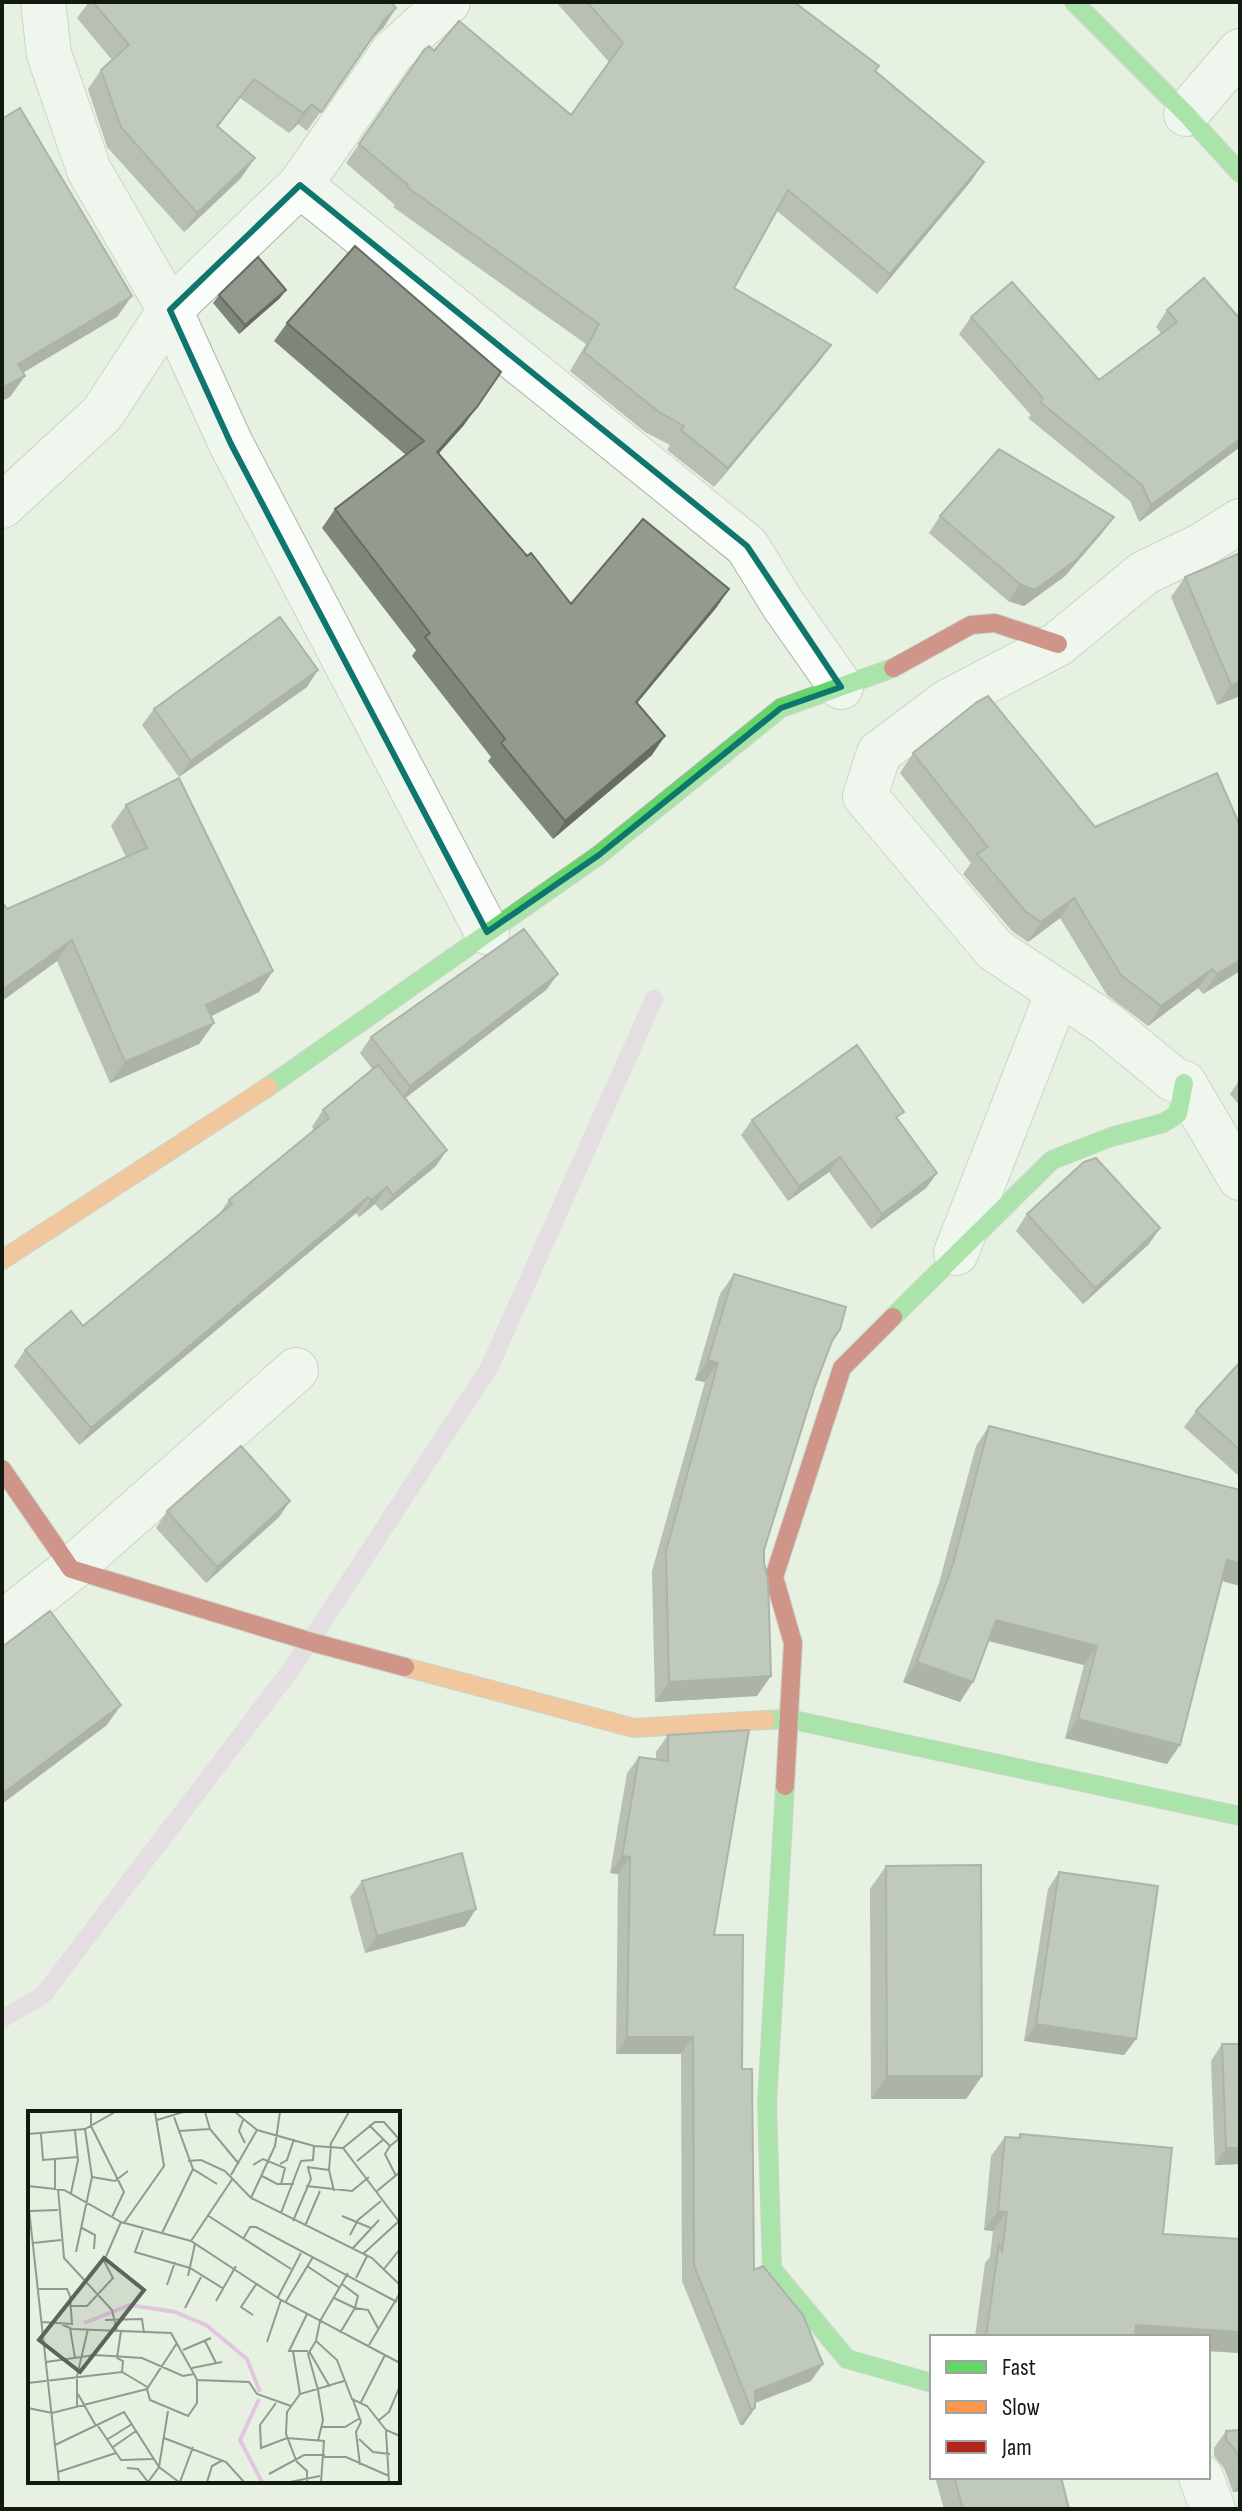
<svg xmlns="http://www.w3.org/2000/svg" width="1242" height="2511" viewBox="0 0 1242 2511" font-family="'Sofia Sans Condensed',sans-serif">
<rect width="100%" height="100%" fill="#e6f1e1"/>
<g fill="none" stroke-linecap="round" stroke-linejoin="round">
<path stroke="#e2c6e0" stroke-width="18" d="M 2,2019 L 43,1995 L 293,1667 L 489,1368 L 654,999"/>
<g stroke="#acb4a7" stroke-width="46">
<path id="street" d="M 43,2 L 49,54 L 89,170 L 170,310 L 231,444 L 487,932
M 1186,114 L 1240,51
M 300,185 L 747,546 L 782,603 L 841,687
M 2,506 L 102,414 L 170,310 L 300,185 L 392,53 L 448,2
M 1240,521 L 1202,545 L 1144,573 L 1058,644 L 947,702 L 879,753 L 865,796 L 995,950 L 1105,1023 L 1173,1079 L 1184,1083 L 1240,1178
M 956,1253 L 1058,992
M 2,1623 L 71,1569 L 296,1370
M 1201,2477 L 1213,2509"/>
</g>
<g stroke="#acb4a7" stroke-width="20">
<path id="fast" d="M 1074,2 L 1186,114 L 1240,173
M 268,1087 L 599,855 L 781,708 L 893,668
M 893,1317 L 1052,1160 L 1111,1137 L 1163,1123 L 1178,1114 L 1184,1083
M 766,1720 L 789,1719 L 1240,1816
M 785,1786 L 767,2103 L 772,2269 L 847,2359 L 932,2383"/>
</g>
<g stroke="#acb4a7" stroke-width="20">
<path id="slow" d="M 2,1260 L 268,1087
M 405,1667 L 634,1728 L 766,1720"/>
</g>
<g stroke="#acb4a7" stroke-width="20">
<path id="jam" d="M 893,668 L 971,625 L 995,623 L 1058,644
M 2,1469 L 71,1569 L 315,1643 L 405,1667
M 785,1786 L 793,1643 L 774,1577 L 842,1368 L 893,1317"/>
</g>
<use href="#street" stroke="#fbfdfa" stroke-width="44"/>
<use href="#fast" stroke="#63d668" stroke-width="18"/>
<use href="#slow" stroke="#ff974d" stroke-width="18"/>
<use href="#jam" stroke="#b3261e" stroke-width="18"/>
</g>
<path fill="#7e857b" d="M 89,2 L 391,2 L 396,8 L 383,28 L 372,38 L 307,131 L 298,124 L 289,133 L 240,98 L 218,127 L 241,178 L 184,232 L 107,147 L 88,89 L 101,70 L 112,60 L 77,18 Z
M 556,2 L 794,2 L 875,72 L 984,162 L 971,181 L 877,294 L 777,211 L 734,288 L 831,345 L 817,364 L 714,487 L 667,450 L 670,445 L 645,432 L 570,371 L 586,344 L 393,207 L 395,205 L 346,163 L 424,50 L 434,51 L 571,115 L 609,62 Z
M 219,295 L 280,298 L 239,334 L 213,303 Z
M 1167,310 L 1240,319 L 1240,447 L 1139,522 L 1130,501 L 1028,418 L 1031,415 L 959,334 L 971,317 L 1099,380 L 1161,333 L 1156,327 Z
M 287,323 L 464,425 L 439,453 L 527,556 L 571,604 L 729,589 L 716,608 L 637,703 L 652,755 L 553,839 L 488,761 L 491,757 L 412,656 L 416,650 L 322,528 L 335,509 L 406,455 L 274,341 Z
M 940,516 L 1114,517 L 1102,533 L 1065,576 L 1024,606 L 1008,601 L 929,533 Z
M 1240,553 L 1240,696 L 1217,705 L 1171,597 L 1185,577 Z
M 307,687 L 179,777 L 142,725 L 154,709 Z
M 913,753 L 1095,827 L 1240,826 L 1240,971 L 1203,994 L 1198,988 L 1148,1026 L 1107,995 L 1060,918 L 1028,942 L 1012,931 L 963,874 L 971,863 L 900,773 Z
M 126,805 L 259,992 L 211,1016 L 214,1023 L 199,1044 L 110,1083 L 57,961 L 2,1001 L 2,902 L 7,909 L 126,857 L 111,826 Z
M 558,974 L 546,990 L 405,1098 L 436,1166 L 381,1211 L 375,1204 L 359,1217 L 356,1213 L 79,1445 L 14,1366 L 25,1350 L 83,1326 L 218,1216 L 229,1200 L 314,1130 L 312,1127 L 323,1110 L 373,1070 L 360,1053 L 371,1037 Z
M 1240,1079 L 1240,1106 L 1230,1094 Z
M 752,1120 L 898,1120 L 937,1173 L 926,1188 L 871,1229 L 829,1172 L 788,1201 L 741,1135 Z
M 1027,1214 L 1149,1244 L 1083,1304 L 1016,1231 Z
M 734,1274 L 832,1341 L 814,1389 L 764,1550 L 757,1696 L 655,1702 L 652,1571 L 705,1382 L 695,1380 L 720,1294 Z
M 1240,1362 L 1240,1477 L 1184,1427 L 1196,1411 Z
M 989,1426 L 1222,1581 L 1167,1764 L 1065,1738 L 1084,1665 L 988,1641 L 960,1702 L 903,1682 L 939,1583 L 976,1446 Z
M 167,1511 L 279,1517 L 206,1583 L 156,1528 Z
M 668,1735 L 714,1935 L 742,2069 L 754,2270 L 811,2381 L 755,2403 L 755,2408 L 743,2425 L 740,2425 L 682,2281 L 681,2054 L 616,2054 L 618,1874 L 610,1873 L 627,1773 L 639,1757 L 656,1759 L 656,1752 Z
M 886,1866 L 982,2076 L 966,2099 L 871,2099 L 870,1889 Z
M 1059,1872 L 1136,2039 L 1124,2055 L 1024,2041 L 1048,1889 Z
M 362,1881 L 476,1909 L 465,1926 L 365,1953 L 350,1897 Z
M 1222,2044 L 1240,2044 L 1240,2164 L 1215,2165 L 1211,2061 Z
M 1020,2134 L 1163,2234 L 1240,2353 L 1208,2351 L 1208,2337 L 975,2337 L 985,2263 L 990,2257 L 993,2231 L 984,2230 L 991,2156 L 1005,2137 L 1018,2137 Z
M 1240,2430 L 1240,2491 L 1233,2492 L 1224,2468 L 1214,2456 L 1214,2448 L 1226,2431 Z
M 935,2477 L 1061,2477 L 1069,2509 L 944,2509 Z"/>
<path fill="#676c64" d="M 396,8 L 383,28 L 372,39 L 385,19 Z
M 254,79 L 240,98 L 203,145 L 217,126 Z
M 312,104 L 298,124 L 289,133 L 303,113 Z
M 255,158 L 241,178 L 184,232 L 197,213 Z
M 984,162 L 971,181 L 877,294 L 890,274 Z
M 286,290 L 280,298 L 239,334 L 245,325 Z
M 132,296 L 117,317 L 4,384 L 18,364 Z
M 831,345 L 817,364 L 714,487 L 728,468 Z
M 25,376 L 10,397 L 2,401 L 2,388 Z
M 477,407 L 464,425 L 424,470 L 437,452 Z
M 1240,439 L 1240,447 L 1139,522 L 1151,505 Z
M 1114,517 L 1102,533 L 1065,576 L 1024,606 L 1008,601 L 1020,584 Z
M 729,589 L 716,608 L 623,720 L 636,702 Z
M 318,670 L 307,687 L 179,777 L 191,761 Z
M 1240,682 L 1240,696 L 1217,705 L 1231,685 Z
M 665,736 L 652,755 L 553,839 L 565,821 Z
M 1074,898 L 1060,918 L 1028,942 L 1041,922 Z
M 72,940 L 57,961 L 2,1001 L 2,990 Z
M 1240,960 L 1240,971 L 1203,994 L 1217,974 Z
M 1212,969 L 1198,988 L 1148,1026 L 1161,1006 Z
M 273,971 L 259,992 L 192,1026 L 206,1005 Z
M 558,974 L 546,990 L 399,1103 L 410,1086 Z
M 214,1023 L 199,1044 L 110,1083 L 125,1062 Z
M 447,1150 L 436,1166 L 381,1211 L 393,1195 Z
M 840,1157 L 829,1172 L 788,1201 L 799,1186 Z
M 937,1173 L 926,1188 L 871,1229 L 882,1214 Z
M 387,1187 L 375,1204 L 359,1217 L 371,1200 Z
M 368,1197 L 356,1213 L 79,1445 L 91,1428 Z
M 1160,1228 L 1149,1244 L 1083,1304 L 1095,1288 Z
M 708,1360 L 718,1363 L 705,1382 L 695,1380 Z
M 290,1501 L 279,1517 L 206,1583 L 217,1567 Z
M 1227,1560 L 1240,1563 L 1240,1586 L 1214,1579 Z
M 996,1620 L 1097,1646 L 1084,1665 L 982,1639 Z
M 917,1662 L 973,1682 L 960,1702 L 903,1682 Z
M 771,1676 L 757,1696 L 655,1702 L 669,1682 Z
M 121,1705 L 107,1725 L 2,1804 L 2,1794 Z
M 1078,1719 L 1180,1745 L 1167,1764 L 1065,1738 Z
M 622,1856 L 630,1857 L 618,1874 L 610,1873 Z
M 476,1909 L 465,1926 L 365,1953 L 377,1936 Z
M 1036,2024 L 1136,2039 L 1124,2055 L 1024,2041 Z
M 627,2037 L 693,2037 L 681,2054 L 616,2054 Z
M 887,2076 L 982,2076 L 966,2099 L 871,2099 Z
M 1226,2148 L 1240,2148 L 1240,2164 L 1215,2165 Z
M 998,2211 L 1007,2212 L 993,2231 L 984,2230 Z
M 1136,2325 L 1240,2332 L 1240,2353 L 1208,2351 L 1208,2337 L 1128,2337 Z
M 823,2364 L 811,2381 L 750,2405 L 755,2391 Z
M 755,2408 L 743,2425 L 740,2425 L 751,2409 Z
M 1240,2482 L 1240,2491 L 1233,2492 Z"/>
<path fill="#939b8f" stroke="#676c64" stroke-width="2" d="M 93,2 L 391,2 L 396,8 L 385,19 L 321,112 L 312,104 L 303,113 L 254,79 L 217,126 L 255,158 L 197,213 L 121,127 L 101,70 L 129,45 Z
M 587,2 L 794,2 L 879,66 L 875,71 L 984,162 L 890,274 L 788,190 L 734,288 L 831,345 L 728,468 L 681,430 L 684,426 L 659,412 L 584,352 L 599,324 L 407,187 L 408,185 L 359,144 L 424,50 L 429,46 L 434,51 L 459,21 L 571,115 L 623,43 Z
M 20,108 L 132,296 L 18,364 L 25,376 L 2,388 L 2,119 Z
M 355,246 L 501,372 L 477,407 L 437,452 L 527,556 L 531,553 L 571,604 L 643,519 L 729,589 L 636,702 L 665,736 L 565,821 L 501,743 L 505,739 L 425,637 L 430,633 L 335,509 L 424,441 L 287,323 Z
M 258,257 L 286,290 L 245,325 L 219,295 Z
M 1204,278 L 1240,319 L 1240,439 L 1151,505 L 1142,485 L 1040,402 L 1043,398 L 971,317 L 1012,282 L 1099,380 L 1177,322 L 1167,310 Z
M 999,449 L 1114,517 L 1077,559 L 1035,590 L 1020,584 L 940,516 Z
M 1240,553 L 1240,682 L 1231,685 L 1185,577 Z
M 280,617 L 318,670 L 191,761 L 154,709 Z
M 988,696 L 1095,827 L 1217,773 L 1240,826 L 1240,960 L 1217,974 L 1212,969 L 1161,1006 L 1121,975 L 1074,898 L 1041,922 L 1026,912 L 977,854 L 988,847 L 913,753 L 977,702 Z
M 179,778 L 273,971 L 206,1005 L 214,1023 L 125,1062 L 72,940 L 2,990 L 2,902 L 7,909 L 147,848 L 126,805 Z
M 524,929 L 558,974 L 410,1086 L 371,1037 Z
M 857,1045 L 904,1112 L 896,1117 L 937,1173 L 882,1214 L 840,1157 L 799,1186 L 752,1120 Z
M 378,1065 L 447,1150 L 393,1195 L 387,1187 L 371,1200 L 368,1197 L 91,1428 L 25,1350 L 71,1311 L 83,1326 L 232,1204 L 229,1200 L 329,1118 L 323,1110 Z
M 1096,1158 L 1160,1228 L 1095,1288 L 1027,1214 L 1084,1162 Z
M 734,1274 L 846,1307 L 840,1329 L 832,1341 L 814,1389 L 764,1550 L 764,1563 L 768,1579 L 771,1676 L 669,1682 L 666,1551 L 718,1363 L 708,1360 Z
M 1240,1362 L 1240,1450 L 1196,1411 Z
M 989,1426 L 1240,1490 L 1240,1563 L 1227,1560 L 1180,1745 L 1078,1719 L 1097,1646 L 996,1620 L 973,1682 L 917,1662 L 953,1564 Z
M 241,1446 L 290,1501 L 217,1567 L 167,1511 Z
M 50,1611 L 121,1705 L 2,1794 L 2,1647 Z
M 749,1730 L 714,1935 L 743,1935 L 742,2069 L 752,2069 L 754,2270 L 763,2266 L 803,2315 L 823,2364 L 755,2391 L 755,2408 L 751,2409 L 694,2265 L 693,2037 L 627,2037 L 630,1857 L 622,1856 L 639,1757 L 668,1761 L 668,1735 Z
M 462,1853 L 476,1909 L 377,1936 L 362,1881 Z
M 981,1865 L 982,2076 L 887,2076 L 886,1866 Z
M 1059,1872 L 1158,1886 L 1136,2039 L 1036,2024 Z
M 1222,2044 L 1240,2044 L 1240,2148 L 1226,2148 Z
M 1020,2134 L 1172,2148 L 1163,2234 L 1240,2239 L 1240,2332 L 1136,2325 L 1135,2337 L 986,2337 L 999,2244 L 1002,2251 L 1007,2212 L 998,2211 L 1005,2137 L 1020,2138 Z
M 1240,2430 L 1240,2462 L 1236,2451 L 1226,2440 L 1226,2431 Z
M 954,2477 L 1061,2477 L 1069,2509 L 963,2509 Z"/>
<path d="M0 0H1242V2511H0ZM 300,185 L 747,546 L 841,687 L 781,708 L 599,855 L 487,932 L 231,444 L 170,310 Z" fill="#e6f1e1" fill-opacity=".55" fill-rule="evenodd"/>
<path fill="none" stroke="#0f766e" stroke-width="6" stroke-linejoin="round" d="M 300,185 L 747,546 L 841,687 L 781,708 L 599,855 L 487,932 L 231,444 L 170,310 Z"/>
<g transform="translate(28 2111)">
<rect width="372" height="372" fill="#e6f1e1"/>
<path fill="none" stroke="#e2c6e0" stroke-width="4" d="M 56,212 L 102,194 L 147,201 L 178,214 L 219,248 L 232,281M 231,288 L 212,329 L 234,371"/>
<path fill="none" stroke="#919b8d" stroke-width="2" d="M 63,1 L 63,15 L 96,81 L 84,106M 177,1 L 182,18 L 211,53M 207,1 L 229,19 L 286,35 L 315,37 L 372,112M 146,6 L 165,58 L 189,73M 129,9 L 155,1M 215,9 L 211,20 L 217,32M 341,14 L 362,35 L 372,27M 151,20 L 182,18M 0,23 L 57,18 L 87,1M 13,23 L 15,49 L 50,46M 302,34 L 321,1M 362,35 L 357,43 L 368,65M 315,37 L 347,11 L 356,11 L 371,28M 27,49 L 27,78M 160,50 L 173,49 L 197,60 L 223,87 L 344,147 L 372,174M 329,50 L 356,28M 252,53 L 259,49 L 266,28M 225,54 L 235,48 L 257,57 L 253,73M 279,56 L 301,59 L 306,80M 301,59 L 303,34M 203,64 L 229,19M 234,65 L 249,73 L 266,73M 64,66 L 87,70 L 100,60M 0,75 L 36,79 L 93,111 L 163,130 L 253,189 L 372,252M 278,75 L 324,80 L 341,66M 30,78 L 36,147 L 84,199 L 89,220M 349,80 L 372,61M 43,82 L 50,49 L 47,20M 223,87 L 247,35 L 252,1M 0,89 L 31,371M 1,100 L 30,99M 253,102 L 273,50 L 285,49 L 286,35M 179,104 L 263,158M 314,105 L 343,117M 265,110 L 283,68 L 280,57M 96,112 L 136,55 L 127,1M 277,115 L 292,80M 54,117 L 67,124 L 66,138M 115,119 L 107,141 L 162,157 L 196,178M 134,122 L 165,58M 322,124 L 330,109 L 353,90M 215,128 L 222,116 L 228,116 L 369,191M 163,130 L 205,67M 5,132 L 33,129M 325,137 L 351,109M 48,141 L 64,66 L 57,18M 335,143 L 370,111M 279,155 L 312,177M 356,158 L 372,138M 320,162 L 292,210 L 288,230 L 309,249 L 324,288 L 339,295 L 358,319 L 372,325M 160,165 L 167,133M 328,167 L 339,145M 314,173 L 330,185 L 327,197 L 340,199 L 351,219M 139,174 L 147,151M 11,178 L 39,178 L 42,185 L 44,213 L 14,211M 250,186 L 273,142M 306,187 L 327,197 L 312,222M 188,190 L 208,155M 257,192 L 285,146M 41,195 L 59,195 L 85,167 L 76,150 L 93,111M 157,197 L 173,166M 279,203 L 261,240 L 280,240M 225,204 L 213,196 L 229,172M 77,209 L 114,208 L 116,222M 33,213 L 44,218 L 143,222 L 166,263M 42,217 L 47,247M 93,220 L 89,247 L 95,250 L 94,261M 177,230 L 188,252M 288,230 L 280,243 L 290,279M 239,231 L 253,189M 149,232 L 119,278 L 122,289 L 160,305 L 169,292 L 169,269M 341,234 L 372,182M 155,239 L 183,227M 265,240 L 272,283M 281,240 L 302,276M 18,251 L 67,244 L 114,247 L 155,265 L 166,263 L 169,269 L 221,271 L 229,283 L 263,295M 164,257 L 194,251M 0,272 L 94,261 L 121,277M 290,279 L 295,309 L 290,330M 50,283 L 68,315M 325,289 L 333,311 L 328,321 L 332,354M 333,291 L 357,244M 248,292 L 232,314 L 233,337 L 259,327 L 296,330 L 293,371M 49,296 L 49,265 L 60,218M 0,297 L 24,302 L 119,278M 350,310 L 361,301 L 372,275M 70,315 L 93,349 L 125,348M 293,316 L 317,316 L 332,307M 358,320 L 361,371M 136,327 L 198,351 L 216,371M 80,328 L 104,313M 331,328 L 345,341 L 362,343M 27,334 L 96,301 L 131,356 L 151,371M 85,336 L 108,320M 296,346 L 318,346 L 361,365M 268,349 L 258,323 L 259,301 L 272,283 L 316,270M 268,350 L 279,360 L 279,371M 99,357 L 110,358 L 120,371 L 131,356 L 140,300M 30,361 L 88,342M 241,363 L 276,344 L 297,344M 152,371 L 165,336M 179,371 L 184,355 L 195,349M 262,371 L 292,365"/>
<path fill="#5c6558" fill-opacity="0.15" stroke="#5c6558" stroke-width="4" d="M 76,147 L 116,179 L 52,261 L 11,229 Z"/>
<rect width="372" height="372" fill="none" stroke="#12190f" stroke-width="4"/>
</g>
<rect width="1242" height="2511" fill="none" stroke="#12190f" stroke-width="8"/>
<rect x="930" y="2335" width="280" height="144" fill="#ffffff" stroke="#a0a39f" stroke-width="2"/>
<rect x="946" y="2361" width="40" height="12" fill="#63d668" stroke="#a0a39f" stroke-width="2"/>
<text x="1002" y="2375" font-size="24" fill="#12190f">Fast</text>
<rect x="946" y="2401" width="40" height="12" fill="#ff974d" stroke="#a0a39f" stroke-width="2"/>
<text x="1002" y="2415" font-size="24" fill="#12190f">Slow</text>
<rect x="946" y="2441" width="40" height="12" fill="#b3261e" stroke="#a0a39f" stroke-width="2"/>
<text x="1002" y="2455" font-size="24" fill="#12190f">Jam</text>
</svg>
